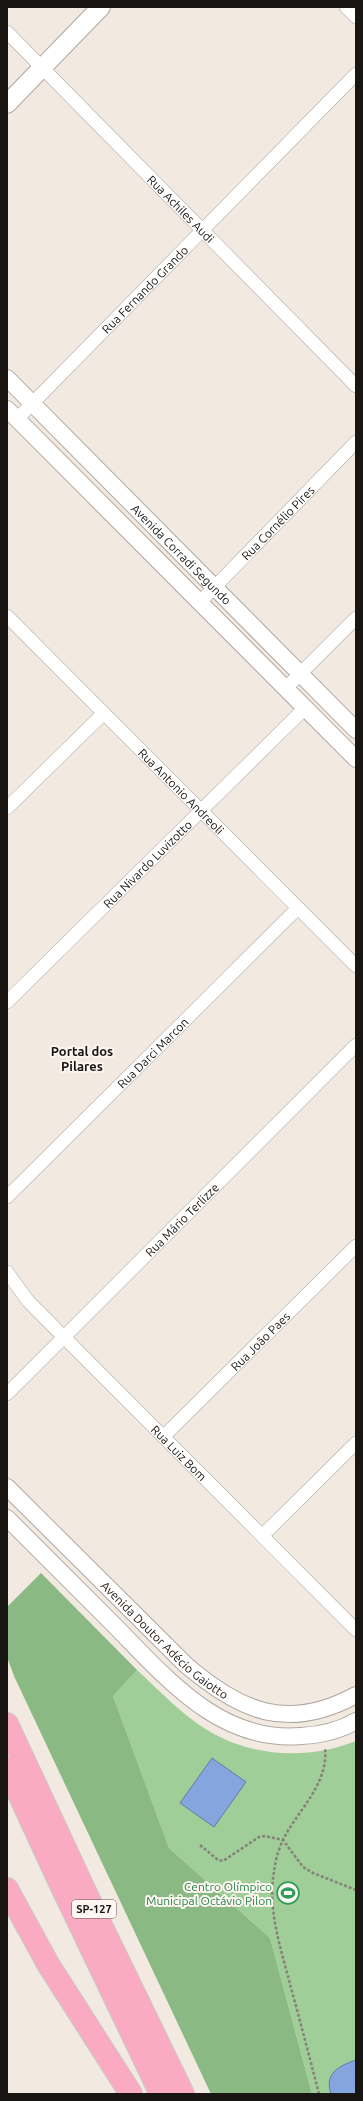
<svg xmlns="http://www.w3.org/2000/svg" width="363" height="2101" viewBox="0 0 363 2101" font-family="Ubuntu,sans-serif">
<rect width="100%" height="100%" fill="#f2e9e1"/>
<path fill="#a0ce99" d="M 137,1670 C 160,1691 182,1715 209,1731 C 252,1757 309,1760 356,1741 L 356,2094 L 312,2094 L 270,1938 L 169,1848 L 113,1696 Z"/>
<path fill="#8ab983" d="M 41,1573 L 137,1670 L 113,1696 L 169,1848 L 270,1938 L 312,2094 L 211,2094 L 14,1676 L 7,1657 L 7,1607 Z"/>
<path fill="#85a5df" stroke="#657aa2" d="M 212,1758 L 246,1782 L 214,1827 L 180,1803 Z
M 356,2060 L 356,2094 L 331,2094 C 324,2073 339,2066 356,2060 Z"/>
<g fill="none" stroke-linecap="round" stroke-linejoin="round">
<g stroke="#b0a7a1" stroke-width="14">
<g id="minor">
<path d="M 346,7 L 356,17"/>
<path id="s1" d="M 7,32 L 356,386"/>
<path id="s2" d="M 17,419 L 356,74"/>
<path id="s3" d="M 200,602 L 356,442"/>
<path id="s4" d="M 7,616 L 356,966"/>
<path d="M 285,689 L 356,618"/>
<path d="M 7,808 L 104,713"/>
<path id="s5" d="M 7,1002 L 305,708"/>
<path id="s6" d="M 7,1197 L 298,908"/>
<path id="s7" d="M 7,1272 L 28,1301 L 356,1630"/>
<path id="s8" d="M 7,1394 L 356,1045"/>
<path id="s9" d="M 164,1436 L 356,1246"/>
<path d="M 262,1536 L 356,1443"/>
</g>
</g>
<g stroke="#b0a7a1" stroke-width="18">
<g id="tertiary">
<path id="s10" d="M 7,378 L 356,730"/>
<path d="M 7,409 L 356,759"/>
<path id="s11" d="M 7,1487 L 186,1665 C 241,1712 288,1732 356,1695"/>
<path d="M 7,1518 C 42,1553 77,1588 112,1623 C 165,1676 218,1743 301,1736 C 320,1735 339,1731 356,1721"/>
</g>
</g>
<g stroke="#b0a7a1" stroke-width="20">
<path id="secondary" d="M 7,104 L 101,7"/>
</g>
<g stroke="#c8c7c6" stroke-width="24">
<path id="trunk" d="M 7,1724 L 97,1917 L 183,2094
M 7,1768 L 60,1883 L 161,2094
M 7,1889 L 48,1964 L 131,2094"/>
</g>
<path stroke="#87807b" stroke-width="2.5" stroke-dasharray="3 2" stroke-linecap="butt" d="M 200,1845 L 218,1860 L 223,1861 L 259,1837 L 265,1836 L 283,1840 L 303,1867 L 313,1873 L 356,1890
M 319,2094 C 310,2059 301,2024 291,1988 C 282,1952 267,1910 274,1872 C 275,1862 278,1850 283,1840 C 297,1811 329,1784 325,1748"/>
<use href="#minor" stroke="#fff" stroke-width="13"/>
<use href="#tertiary" stroke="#fff" stroke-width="16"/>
<use href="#secondary" stroke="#fff" stroke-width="18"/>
<use href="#trunk" stroke="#fbaac3" stroke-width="22"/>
</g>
<defs>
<g id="stadium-ring" transform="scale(1.15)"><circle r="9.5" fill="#fef6f0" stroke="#2e9e5b" stroke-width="1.5"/><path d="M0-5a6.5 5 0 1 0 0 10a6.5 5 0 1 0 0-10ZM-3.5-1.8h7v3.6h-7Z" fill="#2e9e5b"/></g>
</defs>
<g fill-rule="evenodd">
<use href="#stadium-ring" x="288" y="1893"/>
</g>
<g text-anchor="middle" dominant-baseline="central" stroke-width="4" stroke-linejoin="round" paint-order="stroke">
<rect fill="#fef6f0" stroke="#5e5855" stroke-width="1" x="72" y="1900" width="44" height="18" rx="3"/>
<g font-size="11" font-weight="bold" fill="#191513">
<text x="94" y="1909">SP-127</text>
</g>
<g font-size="12" fill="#191513" stroke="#fef6f0">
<text stroke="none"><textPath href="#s1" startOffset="248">Rua Achiles Audi</textPath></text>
<text stroke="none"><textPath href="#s2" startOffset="182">Rua Fernando Grando</textPath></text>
<text stroke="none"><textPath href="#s3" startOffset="111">Rua Cornélio Pires</textPath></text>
<text stroke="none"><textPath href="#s10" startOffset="248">Avenida Corradi Segundo</textPath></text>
<text stroke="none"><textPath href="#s4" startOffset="247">Rua Antonio Andreoli</textPath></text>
<text stroke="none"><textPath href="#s5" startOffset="197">Rua Nivardo Luvizotto</textPath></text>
<text stroke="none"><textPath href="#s6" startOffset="205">Rua Darci Marcon</textPath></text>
<text stroke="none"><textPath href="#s8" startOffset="247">Rua Mário Terlizze</textPath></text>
<text stroke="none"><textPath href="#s9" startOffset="135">Rua João Paes</textPath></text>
<text stroke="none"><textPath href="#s7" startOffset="250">Rua Luiz Bom</textPath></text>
<text stroke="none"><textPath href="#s11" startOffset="220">Avenida Doutor Adécio Gaiotto</textPath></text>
</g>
<g font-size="12" fill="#27864d" stroke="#fef6f0" text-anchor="end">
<text x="272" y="1886">Centro Olímpico<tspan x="272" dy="14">Municipal Octávio Pilon</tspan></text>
</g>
<g font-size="13" font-weight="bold" fill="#191513" stroke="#fef6f0">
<text x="82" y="1051">Portal dos<tspan x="82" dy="15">Pilares</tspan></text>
</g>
</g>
<rect width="363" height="2101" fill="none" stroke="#191513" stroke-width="16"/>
</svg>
